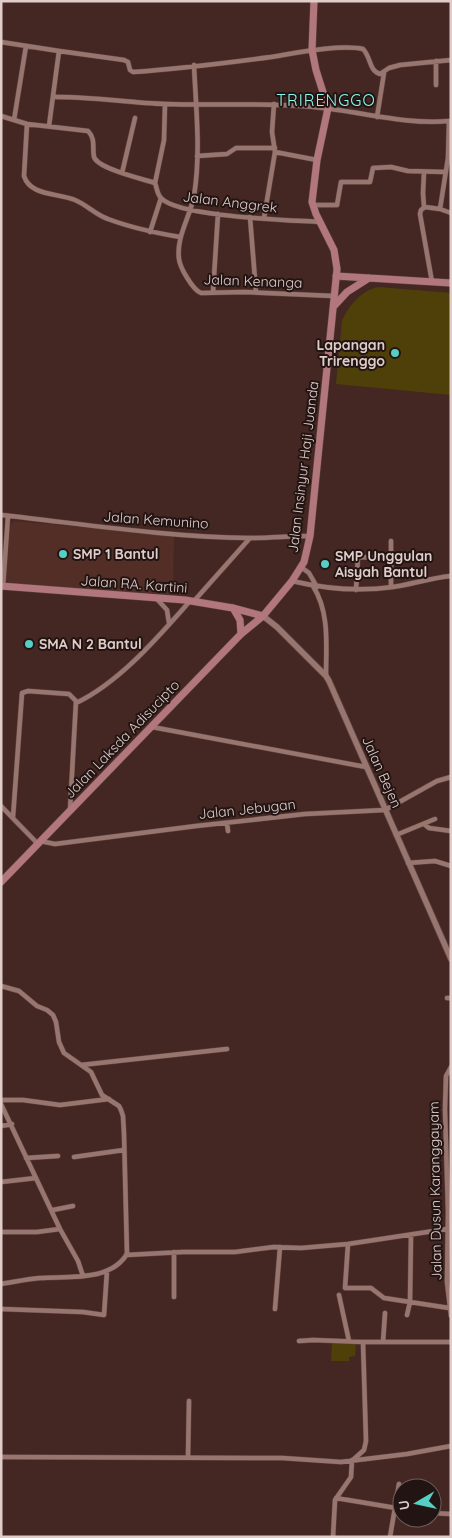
<svg xmlns="http://www.w3.org/2000/svg" width="452" height="1538" viewBox="0 0 452 1538" font-family="Quicksand,sans-serif">
<rect width="100%" height="100%" fill="#442722"/>
<path fill="#522e27" d="M 14,521 L 174,535 L 173,594 L 116,592 L 9,584 L 5,578 L 9,526 Z"/>
<path fill="#4e4008" d="M 379,287 L 451,293 L 451,395 L 336,384 L 342,321 C 348,306 363,289 379,287 Z
M 332,1342 L 356,1344 L 355,1356 L 349,1357 L 349,1361 L 331,1361 Z"/>
<g fill="none" stroke-linecap="round" stroke-linejoin="round">
<g stroke="#5c443f" stroke-width="5.5">
<path id="minor" d="M 1,42 L 59,51 L 124,60 L 128,62 L 130,70 L 133,72 C 179,69 226,63 271,57 C 296,53 340,44 363,49 C 371,57 369,71 380,74 L 389,68 L 400,65 L 451,60
M 436,61 L 436,85
M 194,65 C 196,109 201,153 194,196 C 190,217 176,237 179,259 C 180,268 193,290 201,293 L 245,292 L 334,296
M 53,97 C 91,96 128,103 166,104 C 216,106 264,102 314,107 C 359,111 403,125 449,121 L 448,158 L 440,209 L 425,207 L 421,210 L 420,214 L 432,282
M 1,116 L 27,124 L 88,131 C 96,139 92,148 94,157 C 98,169 143,179 155,183 C 157,188 157,194 161,198 C 178,217 290,220 320,222
M 377,117 L 384,73
M 14,120 L 26,46
M 27,124 L 24,176 C 30,196 58,193 75,200 C 87,205 96,215 108,219 C 132,228 156,233 180,237
M 49,126 L 59,51
M 275,152 L 317,160
M 197,156 L 227,154 L 236,148 L 275,148
M 424,172 L 423,193 L 424,207
M 122,173 L 135,118
M 155,183 L 164,140 L 165,104
M 313,205 L 337,205 L 341,182 L 370,182 L 373,168 L 391,167 L 408,171 L 446,172
M 440,209 L 451,213
M 250,217 L 256,292
M 264,218 L 275,152 L 272,132 L 274,104
M 150,232 L 161,198
M 213,292 L 218,214
M 1,515 C 84,524 166,537 249,538 C 270,538 290,536 310,536
M 301,567 L 309,573 L 317,587
M 292,581 C 326,589 359,592 393,587 C 412,584 431,578 451,576
M 313,586 C 330,613 326,645 326,676
M 3,587 L 8,516
M 391,587 L 391,541
M 356,590 L 358,557 L 391,558
M 156,598 L 167,610 L 169,623
M 194,601 L 250,538
M 76,703 C 120,682 158,637 190,601
M 152,727 L 366,767
M 1,806 L 38,844
M 13,817 L 22,693 L 28,691 L 69,694 L 76,701 L 70,810
M 227,823 L 228,831
M 424,824 L 429,828 L 451,831
M 396,835 L 435,819
M 40,841 L 55,844 L 196,826 L 305,814 L 385,810 L 437,781 L 451,777
M 408,863 L 435,861 L 451,866
M 1,986 L 19,991 L 37,1006 L 47,1010 L 53,1015 L 56,1022 L 59,1042 L 64,1053 L 91,1072 L 102,1095 L 119,1106 L 121,1110 L 123,1116 L 124,1134 L 127,1254 C 110,1282 68,1276 40,1278 C 27,1279 14,1282 1,1284
M 447,998 L 451,998
M 81,1065 L 227,1049
M 451,1067 L 446,1076 L 445,1109 L 448,1212 L 447,1282 L 451,1316
M 1,1100 L 23,1100 L 60,1105 L 109,1099
M 1,1104 L 60,1229 L 78,1261 L 83,1276
M 1,1126 L 12,1124
M 74,1157 L 124,1150
M 26,1158 L 58,1156
M 1,1182 L 36,1178
M 53,1210 L 73,1206
M 1,1232 L 37,1232 L 60,1229
M 348,1244 L 345,1288 L 371,1288 L 384,1298 L 449,1308
M 174,1252 L 174,1297
M 126,1255 L 183,1252 L 235,1252 L 274,1247 L 301,1248 L 348,1244 L 447,1229
M 339,1295 L 349,1341
M 1,1309 L 83,1312 L 104,1315 L 107,1271
M 275,1309 L 280,1247
M 407,1315 L 410,1302 L 411,1235
M 299,1341 L 313,1340 L 363,1342 L 451,1342
M 383,1342 L 385,1313
M 1,1457 L 282,1458 L 341,1462 L 407,1454 L 451,1446
M 188,1457 L 189,1401
M 354,1459 L 364,1450 L 366,1441 L 363,1342
M 336,1498 L 402,1509
M 432,1513 L 451,1514
M 333,1537 L 335,1500 L 351,1477 L 352,1460
M 390,1537 L 399,1484"/>
</g>
<g stroke="#5c443f" stroke-width="7">
<path id="tertiary" d="M 263,616 L 277,627 L 326,676 L 329,681 L 451,959"/>
</g>
<g stroke="#5c443f" stroke-width="8">
<path id="secondary" d="M 336,276 L 451,283
M 334,306 L 347,292 L 369,278
M 1,586 L 185,600 L 233,608 L 263,616
M 233,608 L 240,620 L 241,634
M 1,882 L 241,634 L 263,616 L 292,581 L 304,562 L 310,536 L 337,269 L 334,250 L 316,214 L 312,202 L 317,160 L 328,108 L 316,70 L 312,50 L 314,1"/>
</g>
<use href="#minor" stroke="#98756e" stroke-width="4.5"/>
<use href="#tertiary" stroke="#98756e" stroke-width="5.5"/>
<use href="#secondary" stroke="#b2767d" stroke-width="7"/>
</g>
<g fill="#56cec3" stroke="#211412" stroke-width="2">
<circle cx="395" cy="353" r="5"/>
<circle cx="63" cy="554" r="5"/>
<circle cx="325" cy="564" r="5"/>
<circle cx="29" cy="644" r="5"/>
</g>
<g text-anchor="middle" dominant-baseline="central" stroke-width="4" stroke-linejoin="round" paint-order="stroke">
<g font-size="14" fill="#e0cdc9" stroke="#211412">
<text transform="translate(230 202) rotate(7)">Jalan Anggrek</text>
<text transform="translate(253 281) rotate(2)">Jalan Kenanga</text>
<text transform="translate(303 467) rotate(-83)">Jalan Insinyur Haji Juanda</text>
<text transform="translate(156 520) rotate(4)">Jalan Kemunino</text>
<text transform="translate(134 584) rotate(4)">Jalan RA. Kartini</text>
<text transform="translate(122 739) rotate(-46)">Jalan Laksda Adisucipto</text>
<text transform="translate(382 772) rotate(66)">Jalan Bejen</text>
<text transform="translate(247 809) rotate(-6)">Jalan Jebugan</text>
<text transform="translate(435 1191) rotate(-91)">Jalan Dusun Karanggayam</text>
</g>
<g font-size="14" font-weight="bold" fill="#e0cdc9" stroke="#211412" text-anchor="start">
<text x="385" y="345" text-anchor="end">Lapangan<tspan x="385" dy="16">Trirenggo</tspan></text>
<text x="73" y="554">SMP 1 Bantul</text>
<text x="335" y="556">SMP Unggulan<tspan x="335" dy="16">Aisyah Bantul</tspan></text>
<text x="39" y="644">SMA N 2 Bantul</text>
</g>
<g font-size="16" letter-spacing="1" fill="#8ef8ed" stroke="#211412">
<text x="326" y="100">TRIRENGGO</text>
</g>
</g>
<rect width="452" height="1538" fill="none" stroke="#e0cdc9" stroke-width="5"/>
<g transform="translate(417 1503) rotate(261)"><circle r="24" fill="#211412" stroke="#6d5e5b"/>
<path d="M0-4L9 19L0 12L-9 19Z" fill="#56cec3"/>
<text y="-8" font-size="14" font-weight="bold" text-anchor="middle" fill="#e0cdc9">U</text>
</g>
</svg>
